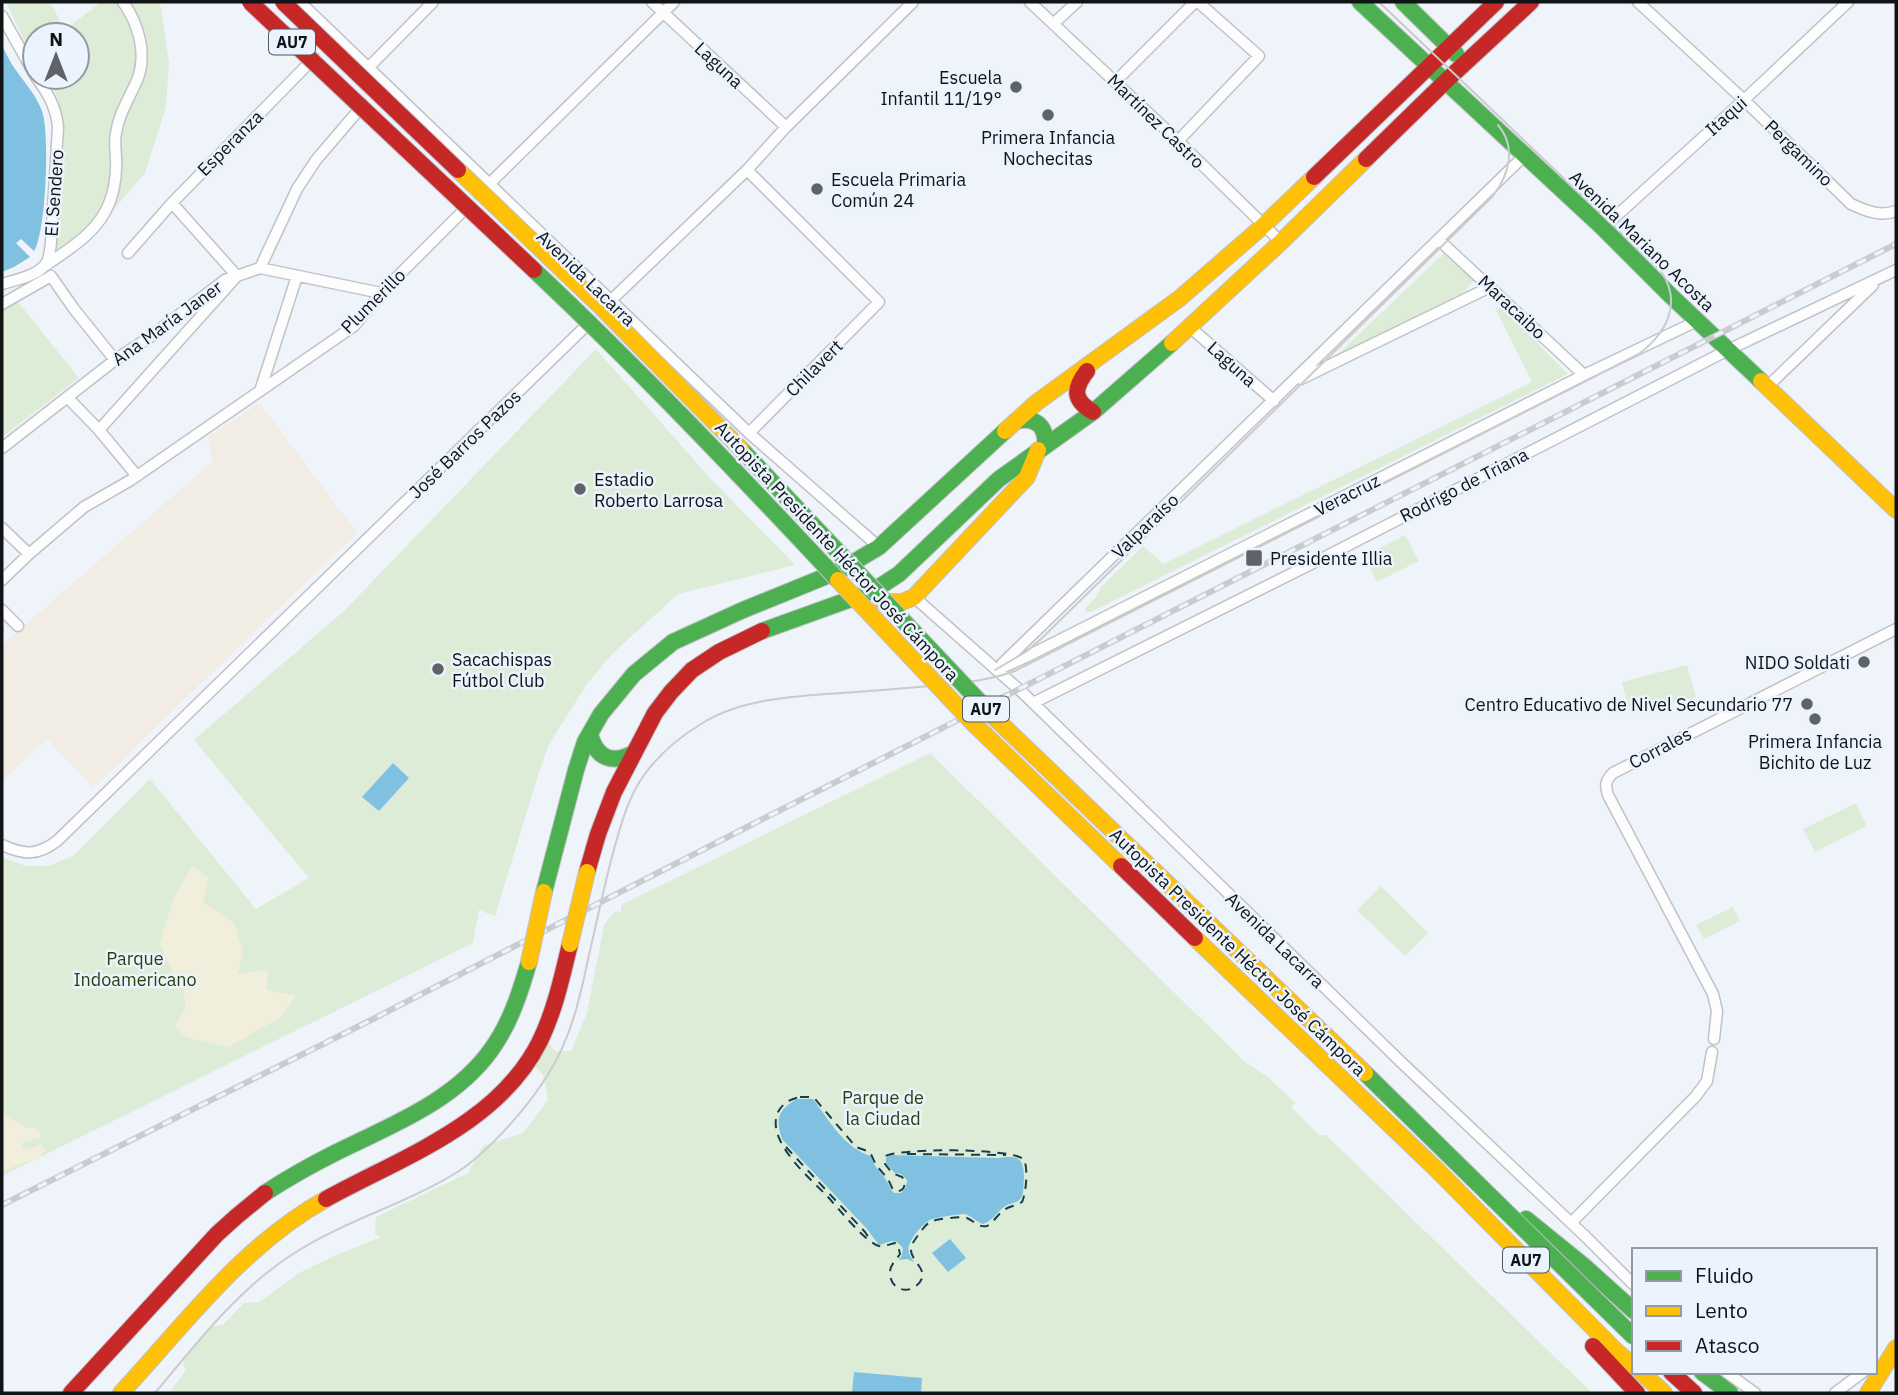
<svg xmlns="http://www.w3.org/2000/svg" width="1898" height="1395" viewBox="0 0 1898 1395" font-family="'IBM Plex Sans',sans-serif">
<rect width="100%" height="100%" fill="#eff4fa"/>
<path fill="#f1ede5" d="M 260,403 L 357,533 L 93,788 L 47,739 L 2,781 L 2,645 L 212,462 L 208,437 Z"/>
<path fill="#ddecd6" d="M 6,2 L 50,2 L 65,30 L 101,2 L 159,2 L 161,8 L 169,63 L 166,107 L 145,173 L 93,234 L 53,255 C 57,202 78,124 48,77 L 77,77 L 77,35 L 35,35 L 35,57 L 23,38 Z
M 1445,252 L 1474,281 L 1464,292 L 1333,359 Z
M 18,302 L 79,378 L 2,437 L 2,311 Z
M 1501,307 L 1568,374 L 1091,612 L 1086,612 L 1085,608 L 1096,597 L 1101,587 L 1143,546 L 1163,564 L 1532,382 L 1495,308 Z
M 596,349 L 710,478 L 795,565 L 678,594 L 612,654 L 587,684 L 549,744 L 539,772 L 495,916 L 479,910 L 473,943 L 2,1176 L 2,855 L 7,859 L 26,866 L 48,866 L 73,856 L 150,779 L 256,909 L 309,878 L 194,740 L 344,611 Z
M 1405,535 L 1419,561 L 1377,582 L 1364,556 Z
M 1687,665 L 1696,697 L 1630,714 L 1622,682 Z
M 930,753 L 1244,1061 L 1268,1077 L 1295,1103 L 1291,1107 L 1319,1135 L 1326,1135 L 1592,1393 L 169,1393 L 186,1370 L 183,1365 L 187,1354 L 213,1326 L 223,1325 L 244,1303 L 259,1302 L 299,1273 L 334,1256 L 381,1237 L 375,1234 L 376,1217 L 468,1173 L 483,1146 L 523,1133 L 548,1100 L 543,1075 L 534,1065 L 540,1047 L 548,1043 L 556,1051 L 571,1051 L 587,1013 L 604,925 L 615,911 L 621,912 L 621,905 Z
M 1856,803 L 1867,826 L 1815,852 L 1803,829 Z
M 1381,886 L 1428,933 L 1405,956 L 1357,910 Z
M 1733,907 L 1740,921 L 1704,939 L 1696,925 Z"/>
<path fill="#f1eedc" d="M 192,866 L 209,878 L 203,902 L 234,923 L 243,952 L 237,974 L 268,969 L 267,990 L 296,996 L 280,1018 L 228,1047 L 187,1038 L 175,1027 L 186,1005 L 183,988 L 170,967 L 160,944 L 172,902 Z
M 2,1110 C 9,1119 18,1120 25,1128 L 35,1128 L 41,1132 L 40,1138 L 23,1142 L 22,1148 L 29,1149 L 41,1144 L 46,1150 L 37,1160 L 25,1162 L 2,1172 Z"/>
<path fill="#80c0e0" d="M 2,46 C 6,53 10,62 15,69 C 25,83 36,95 42,111 C 50,133 46,232 34,251 L 21,239 L 16,243 L 30,257 L 14,267 L 2,272 Z
M 393,763 L 409,778 L 379,811 L 362,797 Z
M 797,1099 L 813,1099 C 828,1119 845,1149 871,1156 C 874,1166 878,1169 884,1177 C 889,1183 889,1188 894,1193 L 901,1193 L 906,1187 L 907,1180 L 901,1174 L 895,1173 L 886,1164 L 886,1158 L 890,1155 L 998,1158 C 1020,1155 1024,1158 1024,1180 C 1023,1185 1024,1192 1022,1196 C 1019,1204 1010,1202 1004,1207 C 996,1213 992,1221 983,1224 C 976,1222 970,1214 963,1214 C 960,1214 932,1218 930,1220 C 922,1224 911,1238 909,1246 C 907,1252 911,1257 914,1262 L 907,1259 L 899,1260 L 902,1255 L 903,1248 L 897,1242 L 892,1241 L 879,1245 L 867,1229 L 782,1139 C 775,1118 778,1110 797,1099 Z
M 950,1239 L 966,1258 L 948,1272 L 932,1253 Z
M 854,1372 L 922,1378 L 921,1393 L 852,1393 Z"/>
<g fill="none" stroke-linecap="round" stroke-linejoin="round">
<path stroke="#163d50" stroke-width="2" stroke-dasharray="9 7" stroke-linecap="butt" d="M 800,1097 L 810,1097 L 815,1099 L 856,1147 L 870,1152 L 876,1165 L 888,1179 L 893,1190 C 901,1193 905,1189 905,1181 L 902,1177 L 892,1173 L 885,1164 L 886,1156 C 900,1148 1011,1148 1023,1159 C 1029,1165 1026,1194 1022,1202 C 1016,1206 1008,1206 1003,1211 C 997,1215 993,1223 987,1226 C 979,1228 974,1221 967,1218 C 962,1216 935,1219 930,1222 C 925,1225 922,1230 919,1234 C 916,1238 912,1243 911,1248 C 909,1262 934,1271 916,1286 C 905,1295 889,1287 890,1272 C 890,1265 896,1260 900,1254 L 898,1245 L 895,1243 C 890,1244 884,1247 879,1246 C 866,1243 838,1208 828,1197 C 810,1178 765,1141 778,1112 C 783,1103 790,1099 800,1097 Z
M 786,1147 L 865,1232 L 871,1241
M 907,1154 L 1006,1155"/>
<g stroke="#bfc2c7" stroke-width="13">
<path id="street" d="M 300,2 L 749,433 L 879,547
M 652,2 L 786,127
M 1030,2 L 1178,141 L 1281,242
M 1638,2 L 1744,100 L 1851,204 C 1866,211 1881,217 1896,211
M 2,16 L 35,75
M 1053,24 L 1077,2
M 368,68 L 433,2
M 1115,82 L 1195,2
M 1178,141 L 1259,56 L 1198,2
M 747,170 L 879,302 L 749,433
M 479,194 L 674,2
M 1603,228 L 1744,100 L 1848,2
M 1439,240 L 1584,375
M 128,253 L 172,203 L 314,58
M 45,266 C 66,251 92,236 105,212 C 113,198 117,177 116,160 C 116,151 114,142 116,133 C 119,113 130,97 138,78 C 147,52 138,23 123,2
M 260,268 L 381,293
M 2,284 C 15,280 36,276 45,265 C 50,259 50,249 51,242 L 58,127 C 56,107 48,93 36,77
M 2,304 L 51,276 L 74,309 L 115,360
M 602,309 L 747,170 L 786,127 L 913,2
M 1190,327 L 1274,401
M 1301,379 L 1490,287
M 1767,387 L 1873,285
M 260,391 L 297,276
M 67,397 L 99,430 L 137,476
M 99,430 L 237,276 L 172,203
M 2,448 L 115,360 L 150,337 L 225,280 L 260,268 L 297,189 L 316,160 L 363,105
M 2,528 L 29,554
M 2,580 L 29,554 L 84,507 L 131,480 L 354,326 L 381,293 L 468,206
M 914,597 L 1024,694 L 1401,1062 L 1586,1237 L 1634,1285
M 2,610 L 18,626
M 1002,664 L 1524,156
M 997,670 L 1028,656 L 1584,375 L 1697,321
M 1033,703 L 1329,555 L 1728,350 L 1896,270
M 2,845 C 24,855 37,856 57,841 L 591,321
M 1714,1039 L 1717,1011 L 1713,994 L 1608,795 C 1605,785 1605,781 1613,773 L 1896,629
M 1571,1223 L 1696,1096 L 1707,1081 L 1712,1052
M 1726,1372 L 1755,1393
M 1835,1393 L 1863,1372"/>
</g>
<g stroke="#bfc2c7" stroke-width="18">
<path id="fast" d="M 1360,2 L 1603,228 L 1670,295 L 1761,381
M 1403,2 L 1456,54
M 1016,421 C 1035,416 1047,426 1045,446
M 762,631 L 862,595 L 876,589 L 899,574 L 999,479 L 1093,412 L 1172,343
M 590,734 C 596,758 612,765 634,753
M 544,892 L 576,770 L 585,742 L 601,714 L 634,674 L 673,642 L 743,610 L 839,571 L 879,547 L 1005,431
M 265,1193 C 288,1178 311,1165 335,1153 C 389,1126 454,1102 491,1050 C 510,1024 520,993 529,962
M 1526,1219 L 1584,1266 L 1634,1311
M 1702,1372 L 1730,1393"/>
</g>
<g stroke="#bfc2c7" stroke-width="18">
<path id="slow" d="M 1172,343 L 1281,242 L 1366,159
M 1761,381 L 1896,510
M 1005,431 L 1036,403 L 1180,298 L 1264,225 L 1314,177
M 881,602 L 902,602 L 914,597 L 1027,477 L 1038,450
M 1195,938 L 1436,1169 L 1616,1351 L 1634,1366
M 1641,1372 L 1664,1393
M 121,1393 C 184,1325 243,1245 326,1199
M 1868,1393 L 1896,1348"/>
</g>
<g stroke="#bfc2c7" stroke-width="18">
<path id="jam" d="M 1366,159 L 1449,78 L 1531,2
M 1314,177 L 1496,2
M 1087,371 C 1073,389 1073,400 1093,412
M 587,872 L 598,834 L 614,792 L 655,713 L 671,692 L 692,670 L 719,652 L 762,631
M 326,1199 C 402,1157 499,1124 540,1041 C 555,1010 562,977 570,944
M 1593,1346 L 1637,1393
M 1671,1372 L 1694,1393
M 71,1393 L 217,1234 L 237,1216 L 265,1193"/>
</g>
<use href="#street" stroke="#fdfdfe" stroke-width="10"/>
<use href="#fast" stroke="#4caf50" stroke-width="16"/>
<use href="#slow" stroke="#ffc107" stroke-width="16"/>
<use href="#jam" stroke="#c62828" stroke-width="16"/>
<path stroke="#cacbcd" stroke-width="2" d="M 995,670 L 1027,651 L 1041,639 L 1493,196 C 1509,175 1517,147 1498,125
M 155,1393 C 196,1344 238,1289 293,1254 C 345,1220 407,1204 459,1171 C 489,1151 528,1107 547,1076 C 571,1039 580,998 589,955 C 597,921 604,886 613,853 C 620,828 627,800 642,778 C 657,756 678,738 701,724 C 737,701 784,697 826,694 C 860,692 895,689 930,686 C 959,683 988,681 1015,671 L 1639,354 C 1666,333 1683,304 1661,271 L 1379,2"/>
<g stroke="#cacbcd" stroke-width="6">
<path id="rail" d="M 2,1205 L 373,1019 L 751,825 L 1896,244"/>
</g>
<use href="#rail" stroke="#ebf4fe" stroke-width="3.5" stroke-dasharray="10" stroke-linecap="butt"/>
<g stroke="#bfc2c7" stroke-width="18" stroke-linecap="butt">
<path id="fast-bridge" d="M 534,270 C 639,369 739,474 838,580
M 741,449 L 996,719
M 1365,1073 L 1634,1337"/>
</g>
<g stroke="#bfc2c7" stroke-width="18" stroke-linecap="butt">
<path id="slow-bridge" d="M 458,170 L 598,304 L 741,449
M 838,580 L 973,723 L 1121,866
M 996,719 L 1365,1073
M 570,944 L 587,872
M 529,962 L 544,892"/>
</g>
<g stroke="#bfc2c7" stroke-width="18" stroke-linecap="butt">
<path id="jam-bridge" d="M 250,2 L 534,270
M 283,2 L 458,170
M 1121,866 L 1195,938"/>
</g>
<use href="#fast-bridge" stroke="#4caf50" stroke-width="16"/>
<use href="#slow-bridge" stroke="#ffc107" stroke-width="16"/>
<use href="#jam-bridge" stroke="#c62828" stroke-width="16"/>
</g>
<g fill="#5f6266" stroke="#ebf4fe" stroke-width="2.5">
<circle cx="1016" cy="87" r="7"/>
<circle cx="1048" cy="115" r="7"/>
<circle cx="817" cy="189" r="7"/>
<circle cx="580" cy="489" r="7"/>
<rect x="1245" y="549" width="18" height="18" rx="3.5"/>
<circle cx="1864" cy="662" r="7"/>
<circle cx="438" cy="669" r="7"/>
<circle cx="1807" cy="704" r="7"/>
<circle cx="1815" cy="719" r="7"/>
</g>
<g text-anchor="middle" dominant-baseline="central" stroke-width="5" stroke-linejoin="round" paint-order="stroke">
<g fill="#ebf4fe" stroke="#52575c" stroke-width="2">
<rect x="269" y="29.5" width="46" height="25" rx="5"/>
<rect x="963" y="696.5" width="46" height="25" rx="5"/>
<rect x="1503" y="1247.5" width="46" height="25" rx="5"/>
</g>
<g font-size="16" font-weight="bold" fill="#111417">
<text x="292" y="42">AU7</text>
<text x="986" y="709">AU7</text>
<text x="1526" y="1260">AU7</text>
</g>
<g font-size="18" fill="#111417" stroke="#ebf4fe">
<text transform="translate(719 65) rotate(43)">Laguna</text>
<text transform="translate(1726 116) rotate(-42)">Itaqui</text>
<text transform="translate(1156 121) rotate(44)">Martínez Castro</text>
<text transform="translate(230 143) rotate(-45)">Esperanza</text>
<text transform="translate(1799 153) rotate(44)">Pergamino</text>
<text transform="translate(54 193) rotate(-86)">El Sendero</text>
<text transform="translate(1642 241) rotate(44)">Avenida Mariano Acosta</text>
<text transform="translate(586 278) rotate(44)">Avenida Lacarra</text>
<text transform="translate(373 301) rotate(-45)">Plumerillo</text>
<text transform="translate(1512 307) rotate(43)">Maracaibo</text>
<text transform="translate(167 323) rotate(-36)">Ana María Janer</text>
<text transform="translate(1232 364) rotate(42)">Laguna</text>
<text transform="translate(814 368) rotate(-45)">Chilavert</text>
<text transform="translate(465 444) rotate(-44)">José Barros Pazos</text>
<text transform="translate(1464 485) rotate(-27)">Rodrigo de Triana</text>
<text transform="translate(1347 495) rotate(-27)">Veracruz</text>
<text transform="translate(1145 526) rotate(-44)">Valparaíso</text>
<text transform="translate(837 551) rotate(47)">Autopista Presidente Héctor José Cámpora</text>
<text transform="translate(1660 748) rotate(-28)">Corrales</text>
<text transform="translate(1275 940) rotate(44)">Avenida Lacarra</text>
<text transform="translate(1238 952) rotate(44)">Autopista Presidente Héctor José Cámpora</text>
</g>
<g font-size="18" fill="#111417" stroke="#ebf4fe" text-anchor="start">
<text x="1002" y="77" text-anchor="end">Escuela<tspan x="1002" dy="21">Infantil 11/19°</tspan></text>
<text x="1048" y="137" text-anchor="middle">Primera Infancia<tspan x="1048" dy="21">Nochecitas</tspan></text>
<text x="831" y="179">Escuela Primaria<tspan x="831" dy="21">Común 24</tspan></text>
<text x="594" y="479">Estadio<tspan x="594" dy="21">Roberto Larrosa</tspan></text>
<text x="1270" y="558">Presidente Illia</text>
<text x="452" y="659">Sacachispas<tspan x="452" dy="21">Fútbol Club</tspan></text>
<text x="1850" y="662" text-anchor="end">NIDO Soldati</text>
<text x="1793" y="704" text-anchor="end">Centro Educativo de Nivel Secundario 77</text>
<text x="1815" y="741" text-anchor="middle">Primera Infancia<tspan x="1815" dy="21">Bichito de Luz</tspan></text>
</g>
<g font-size="18" fill="#28400b" stroke="#ebf4fe">
<text x="135" y="958">Parque<tspan x="135" dy="21">Indoamericano</tspan></text>
<text x="883" y="1097">Parque de<tspan x="883" dy="21">la Ciudad</tspan></text>
</g>
</g>
<rect width="1898" height="1395" fill="none" stroke="#111417" stroke-width="7"/>
<rect x="1632" y="1248" width="245" height="126" fill="#ebf4fe" stroke="#949aa2" stroke-width="2"/>
<rect x="1646" y="1271" width="35" height="10" fill="#4caf50" stroke="#949aa2" stroke-width="2"/>
<text x="1695" y="1283" font-size="21" fill="#111417">Fluido</text>
<rect x="1646" y="1306" width="35" height="10" fill="#ffc107" stroke="#949aa2" stroke-width="2"/>
<text x="1695" y="1318" font-size="21" fill="#111417">Lento</text>
<rect x="1646" y="1341" width="35" height="10" fill="#c62828" stroke="#949aa2" stroke-width="2"/>
<text x="1695" y="1353" font-size="21" fill="#111417">Atasco</text>
<g transform="translate(56 56)"><circle r="33" fill="#ebf4fe" stroke="#949aa2" stroke-width="2"/>
<path d="M0-5L12 26L0 18L-12 26Z" fill="#5f6266"/>
<text y="-10" font-size="19" font-weight="bold" text-anchor="middle" fill="#111417">N</text>
</g>
</svg>
